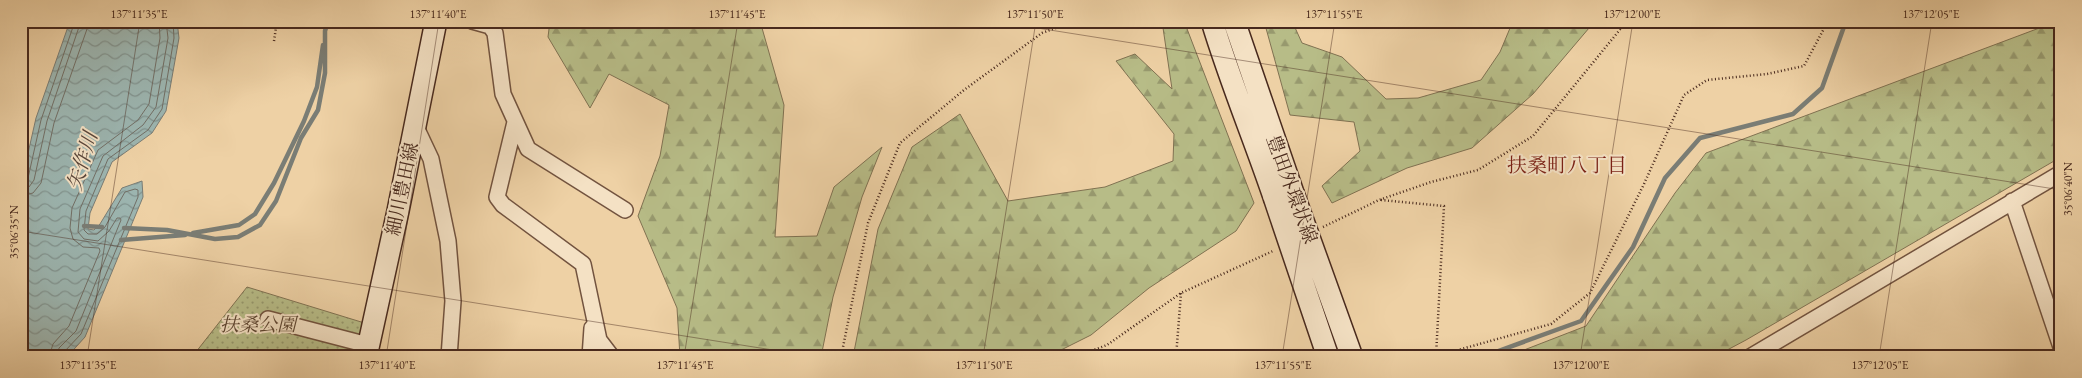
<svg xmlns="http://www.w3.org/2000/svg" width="2082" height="378" viewBox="0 0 2082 378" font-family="'EB Garamond','Noto Serif JP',serif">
<defs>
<pattern id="forest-firs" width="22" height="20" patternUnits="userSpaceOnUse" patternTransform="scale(1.25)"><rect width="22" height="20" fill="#b7bc87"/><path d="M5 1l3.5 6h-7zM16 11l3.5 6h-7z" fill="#97996e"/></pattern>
<pattern id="park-dots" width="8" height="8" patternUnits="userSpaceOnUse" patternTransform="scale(1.25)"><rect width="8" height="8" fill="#b7bc87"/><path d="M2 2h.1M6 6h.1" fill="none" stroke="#97996e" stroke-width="1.8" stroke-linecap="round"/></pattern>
<pattern id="water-waves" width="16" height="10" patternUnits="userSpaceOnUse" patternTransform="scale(1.25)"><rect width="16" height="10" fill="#9cb5b0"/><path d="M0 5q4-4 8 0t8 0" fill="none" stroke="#81938f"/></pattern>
</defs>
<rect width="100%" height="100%" fill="#eed1a5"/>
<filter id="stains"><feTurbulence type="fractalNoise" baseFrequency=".004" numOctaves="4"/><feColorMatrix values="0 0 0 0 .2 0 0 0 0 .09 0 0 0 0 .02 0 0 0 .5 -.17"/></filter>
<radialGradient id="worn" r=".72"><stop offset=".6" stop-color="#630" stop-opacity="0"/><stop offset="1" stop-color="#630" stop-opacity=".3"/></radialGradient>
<path fill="url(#forest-firs)" stroke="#807252" d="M 550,21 L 760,21 L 784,105 L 775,237 L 817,236 L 834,187 L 882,147 L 862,197 L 833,297 L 821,357 L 680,357 L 677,308 L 638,216 L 660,156 L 669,105 L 609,74 L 590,108 L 548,37 Z
M 1162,21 L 1184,21 L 1254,203 L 1236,231 L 1149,288 L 1091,335 L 1047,357 L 853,357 L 878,229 L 912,147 L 960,114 L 1008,201 L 1105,187 L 1173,161 L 1174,134 L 1116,61 L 1135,54 L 1172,89 Z
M 1264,21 L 1292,21 L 1302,43 L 1342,57 L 1386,99 L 1418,98 L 1481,80 L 1500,52 L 1513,21 L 1595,21 L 1533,94 L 1472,148 L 1407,168 L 1332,203 L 1322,186 L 1360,151 L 1354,122 L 1290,115 Z
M 2058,21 L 2061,21 L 2061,157 L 1746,340 L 1714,357 L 1506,357 L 1586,326 L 1675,193 L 1706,153 Z"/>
<path fill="url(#park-dots)" stroke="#807252" d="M 247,287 L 371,325 L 361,357 L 192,357 Z"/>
<path fill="url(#water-waves)" stroke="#7a7d75" d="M 70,21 L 177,21 L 179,38 L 166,111 L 152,133 L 112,162 L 90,213 L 88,229 L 94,230 L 100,224 L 122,188 L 142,181 L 143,197 L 85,337 L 67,357 L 21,357 L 21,184 L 36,118 Z"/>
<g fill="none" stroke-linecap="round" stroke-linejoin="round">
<path stroke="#726f66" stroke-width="1" d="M 21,182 L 26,181 L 28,178 L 41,120 L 75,21
M 21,188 L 29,187 L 34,180 L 47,121 L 81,21
M 21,196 L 33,193 L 41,183 L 54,123 L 87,29 L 88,21
M 49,357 L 53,344 L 69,326 L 100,251 L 99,248 L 83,247 L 73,239 L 70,228 L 72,208 L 98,150 L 138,120 L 149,104 L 160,38 L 159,21
M 57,357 L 59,348 L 76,331 L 121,220 L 120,218 L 117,218 L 109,231 L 98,241 L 84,239 L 78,232 L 80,209 L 103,156 L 143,125 L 156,107 L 168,38 L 166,21
M 63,357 L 64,352 L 81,334 L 138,197 L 138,190 L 135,189 L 125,192 L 105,227 L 97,234 L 88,234 L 84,230 L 86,211 L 108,159 L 148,130 L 162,109 L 174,38 L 173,21"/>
<path stroke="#7a7d75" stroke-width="4.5" d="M 84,226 L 102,227
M 124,228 L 167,230 L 215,239 L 238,237 L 260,225 L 276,201 L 301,138 L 318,110 L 325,73 L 325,31 L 328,21
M 193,233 L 239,225 L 255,214 L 274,183 L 304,121 L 317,87 L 323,45
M 121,240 L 185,235
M 1482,357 L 1581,321 L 1633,247 L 1665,178 L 1700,138 L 1793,114 L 1822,88 L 1846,21"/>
<g stroke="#72533f" stroke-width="18">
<path id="street" d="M 472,21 L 490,26 L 495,33 L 503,94 L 528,149 L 625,210
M 515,122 L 497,197 L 503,205 L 583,264 L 599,340 L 612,357
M 415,125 L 431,159 L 448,241 L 453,301 L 449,357
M 2012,201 L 2061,347
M 268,319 L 368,345
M 590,357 L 592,328
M 1750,357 L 2061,173"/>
</g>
<g stroke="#48291d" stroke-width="24">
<path id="secondary" d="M 1212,21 C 1230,81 1254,138 1274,197
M 1234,21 L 1293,193
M 366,357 L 398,211 L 436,21"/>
</g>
<path stroke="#48291d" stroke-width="2.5" stroke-dasharray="1 2.5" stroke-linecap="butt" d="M 274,41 L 277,21
M 1381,200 L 1444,206 L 1436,356
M 1323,227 L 1379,200 L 1431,182 L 1478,170 L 1533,136 L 1627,21
M 841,357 L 868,223 L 900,143 L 964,90 L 1042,33 L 1075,21
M 1075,357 L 1107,345 L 1181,293 L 1273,251
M 1176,357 L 1181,293
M 1433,357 L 1551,324 L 1590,293 L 1644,184 L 1684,95 L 1707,80 L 1767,74 L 1804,66 L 1828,21"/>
<use href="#street" stroke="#f4e1c4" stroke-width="15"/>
<use href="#secondary" stroke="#f4e1c4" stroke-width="21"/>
<g stroke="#48291d" stroke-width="24" stroke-linecap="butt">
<path id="secondary-bridge" d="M 1293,193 L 1352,357
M 1274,197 L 1328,357"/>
</g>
<use href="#secondary-bridge" stroke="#f4e1c4" stroke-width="21"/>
</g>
<path fill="none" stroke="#48291d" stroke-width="1" stroke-opacity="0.45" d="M 993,21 L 2061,190M 21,231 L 817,357M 87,357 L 140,21M 386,357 L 439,21M 684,357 L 738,21M 983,357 L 1036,21M 1282,357 L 1335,21M 1580,357 L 1633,21M 1879,357 L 1932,21"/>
<g text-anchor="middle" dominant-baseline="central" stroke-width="4" stroke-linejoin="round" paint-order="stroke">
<g font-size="19" fill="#48291d" stroke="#f4e1c4">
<text transform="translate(402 189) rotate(-78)">細川豊田線</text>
<text transform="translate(1292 189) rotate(70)">豊田外環状線</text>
</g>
<g font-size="19" font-style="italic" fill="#5e4632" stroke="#f4e1c4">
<text x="258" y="324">扶桑公園</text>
</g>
<g font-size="20" font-style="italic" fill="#59453a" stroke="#f4e1c4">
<text transform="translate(82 161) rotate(-73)">矢作川</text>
</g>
<g font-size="20" fill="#7a1f14" stroke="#f4e1c4">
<text x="1567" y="165">扶桑町八丁目</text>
</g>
</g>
<rect width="2082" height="378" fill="none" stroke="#eed1a5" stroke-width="55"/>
<rect x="28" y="28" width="2026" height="322" fill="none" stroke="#48291d" stroke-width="2"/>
<g font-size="12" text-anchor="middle" fill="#48291d">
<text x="139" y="18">137°11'35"E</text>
<text x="438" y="18">137°11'40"E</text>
<text x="737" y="18">137°11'45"E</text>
<text x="1035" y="18">137°11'50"E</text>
<text x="1334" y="18">137°11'55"E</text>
<text x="1632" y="18">137°12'00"E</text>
<text x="1931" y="18">137°12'05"E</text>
<text transform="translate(2068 189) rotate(-90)" y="4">35°06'40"N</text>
<text transform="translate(14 232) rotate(-90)" y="4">35°06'35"N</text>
<text x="88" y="369">137°11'35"E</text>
<text x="387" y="369">137°11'40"E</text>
<text x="685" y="369">137°11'45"E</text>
<text x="984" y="369">137°11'50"E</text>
<text x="1283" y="369">137°11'55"E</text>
<text x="1581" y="369">137°12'00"E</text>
<text x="1880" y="369">137°12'05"E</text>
</g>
<rect width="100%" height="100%" filter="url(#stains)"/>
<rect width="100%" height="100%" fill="url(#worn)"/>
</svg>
